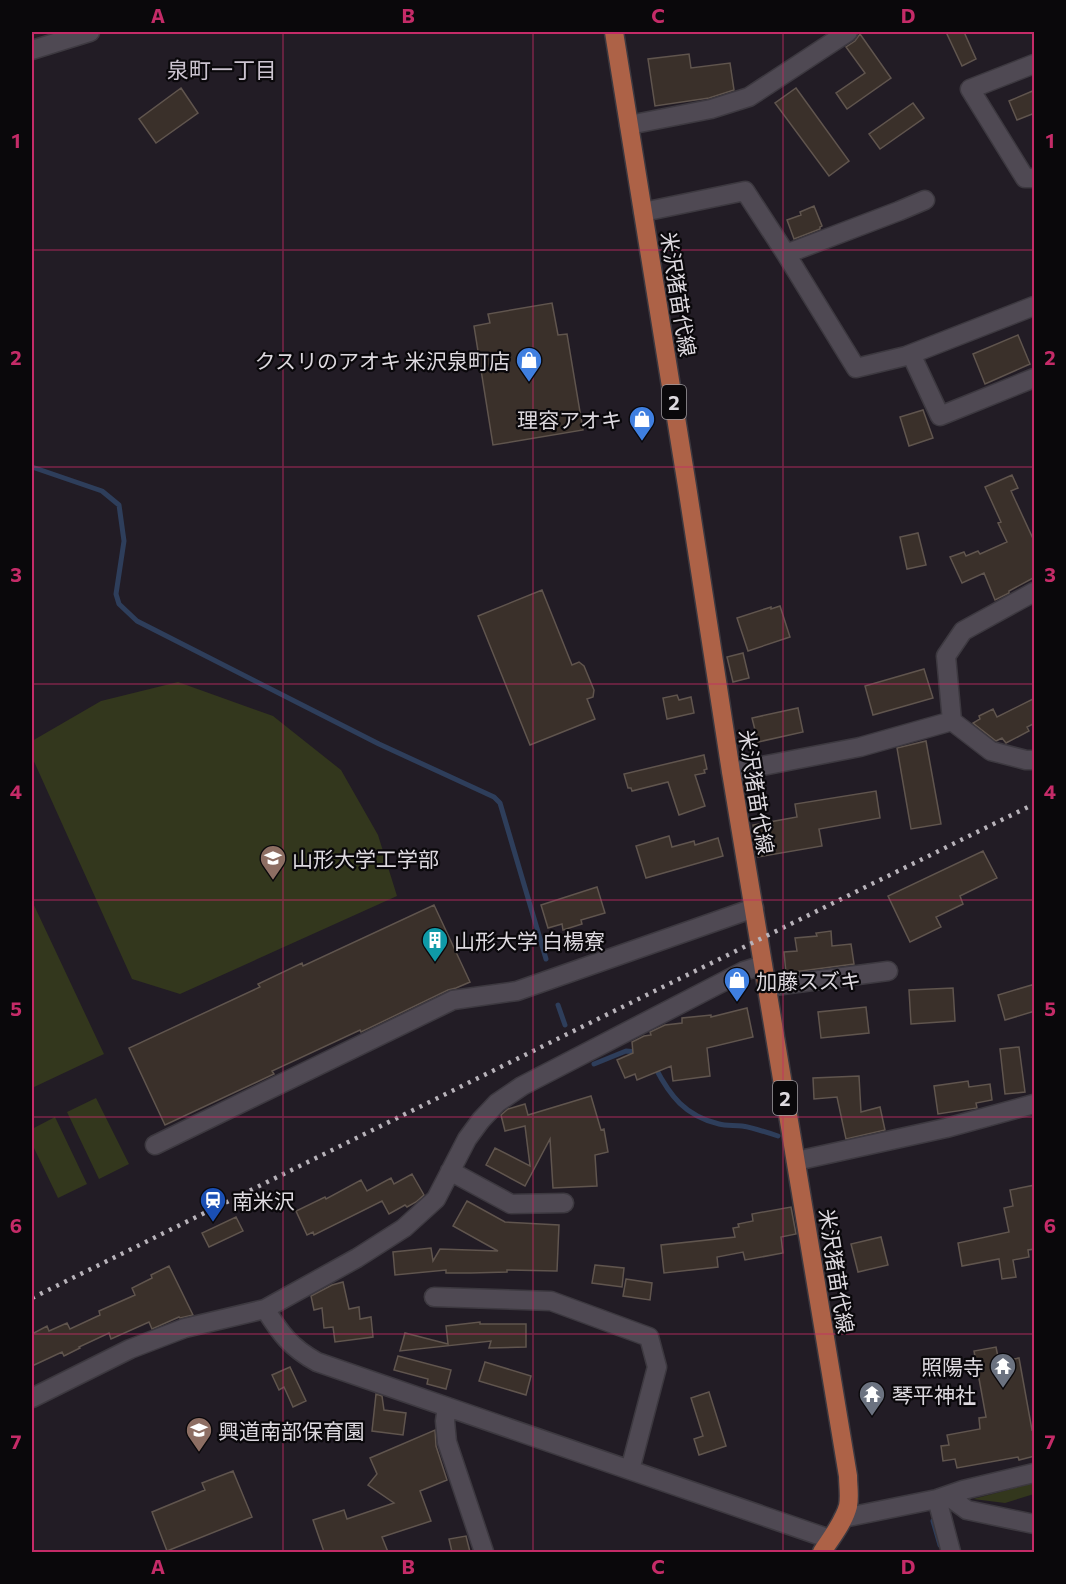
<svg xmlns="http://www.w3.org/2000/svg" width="1066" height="1584" viewBox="0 0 1066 1584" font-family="Commissioner,'Noto Sans JP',sans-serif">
<rect width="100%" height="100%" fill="#221c25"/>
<path fill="#33371d" d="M 178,682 L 273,716 L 341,770 L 378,835 L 397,896 L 180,994 L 132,979 L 32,757 L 32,741 L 101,701 Z
M 32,901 L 104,1054 L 32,1088 Z
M 96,1098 L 129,1164 L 99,1179 L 67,1112 Z
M 55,1117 L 87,1184 L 58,1198 L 32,1144 L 32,1129 Z
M 1034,1483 L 1034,1494 L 1005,1503 L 973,1499 Z"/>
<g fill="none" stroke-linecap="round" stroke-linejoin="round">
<path stroke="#2e3e5b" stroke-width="5" d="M 32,467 L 102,491 L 119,505 L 124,541 L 116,594 L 119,604 L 137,621 L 379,744 L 494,797 L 500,803 L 546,959
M 558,1005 L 565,1025
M 594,1064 L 626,1051 L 638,1052
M 655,1067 C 670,1096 685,1116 719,1124 C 726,1126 734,1125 742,1126 C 754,1128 766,1132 778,1136
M 933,1521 L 940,1545"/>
</g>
<path fill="#3a302a" stroke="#60554e" stroke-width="1.5" d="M 946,32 L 964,32 L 976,59 L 962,66 Z
M 860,34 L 891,78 L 847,109 L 836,93 L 865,73 L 846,47 L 855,41 Z
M 689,54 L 691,68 L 730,63 L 734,90 L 709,98 L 655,106 L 648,59 Z
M 181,88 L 198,113 L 156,143 L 139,119 Z
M 796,88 L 849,161 L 829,176 L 775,103 Z
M 1035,90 L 1035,113 L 1017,120 L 1009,101 Z
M 913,103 L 924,118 L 880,149 L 869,134 Z
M 814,206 L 822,226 L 820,227 L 820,229 L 794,239 L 787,220 L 801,215 L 800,212 Z
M 552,303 L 558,335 L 567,334 L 583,430 L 493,445 L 474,326 L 490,323 L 488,314 Z
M 1018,335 L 1030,364 L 985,384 L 973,354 Z
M 923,410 L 933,438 L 909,446 L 900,417 Z
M 1012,475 L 1018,488 L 1011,491 L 1035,543 L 1035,577 L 1009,591 L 1009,593 L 995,600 L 984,573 L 962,583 L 950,557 L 964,552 L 966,556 L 978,551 L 980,554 L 1007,542 L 998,523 L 1001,522 L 985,487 Z
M 918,533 L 926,565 L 907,569 L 900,537 Z
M 542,590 L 572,665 L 579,662 L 584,666 L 594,690 L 593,697 L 587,699 L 595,719 L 530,745 L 478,616 Z
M 780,606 L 790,637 L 748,651 L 737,618 L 771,607 L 771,609 Z
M 743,653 L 749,678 L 733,682 L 727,657 Z
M 924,669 L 933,698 L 873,715 L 865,686 Z
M 677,695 L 679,700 L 691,697 L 694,713 L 667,719 L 663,698 Z
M 1035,698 L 1035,723 L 1027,727 L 1029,731 L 1006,743 L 1002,738 L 996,741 L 973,723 L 980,719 L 979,716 L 993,709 L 997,717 Z
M 798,708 L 803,732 L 758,742 L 752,718 Z
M 926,741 L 941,824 L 911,829 L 897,748 Z
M 704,755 L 707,769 L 704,770 L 705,773 L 695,775 L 705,806 L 679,815 L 668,782 L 632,791 L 631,788 L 628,788 L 624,774 Z
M 876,791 L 880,818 L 819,829 L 822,846 L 758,857 L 753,825 L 797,817 L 795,804 Z
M 669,836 L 672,847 L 694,841 L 695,845 L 718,838 L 723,856 L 646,878 L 636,846 Z
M 983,851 L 997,878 L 960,896 L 963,904 L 936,917 L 941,927 L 910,942 L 888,896 Z
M 597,887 L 605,913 L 581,920 L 582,924 L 563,930 L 562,924 L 548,928 L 541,905 Z
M 434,905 L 470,982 L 456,988 L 448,990 L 361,1032 L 360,1030 L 272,1071 L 274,1074 L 165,1125 L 129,1048 L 260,987 L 258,984 L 302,963 L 303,966 Z
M 831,931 L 832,946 L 851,944 L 854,964 L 786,973 L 784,952 L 797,951 L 795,938 L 817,936 L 816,933 Z
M 1035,984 L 1035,1011 L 1005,1020 L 998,995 Z
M 953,988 L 955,1021 L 911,1024 L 909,990 Z
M 866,1007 L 869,1033 L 821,1038 L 818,1012 Z
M 747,1008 L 753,1037 L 707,1048 L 710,1076 L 673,1081 L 671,1066 L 637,1080 L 635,1074 L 625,1078 L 617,1060 L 633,1053 L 632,1042 L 644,1036 L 651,1035 L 650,1032 L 665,1025 L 682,1023 L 682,1018 L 711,1015 L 711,1017 Z
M 1019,1047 L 1025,1092 L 1005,1094 L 1000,1049 Z
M 859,1076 L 861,1112 L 880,1107 L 885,1130 L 846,1139 L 837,1097 L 814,1099 L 813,1078 Z
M 968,1081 L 969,1087 L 990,1084 L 992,1100 L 976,1103 L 977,1108 L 938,1114 L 934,1086 Z
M 591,1096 L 601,1130 L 604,1129 L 608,1152 L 595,1155 L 597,1186 L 553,1188 L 550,1139 L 525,1186 L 486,1165 L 495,1148 L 530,1166 L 525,1126 L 505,1131 L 501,1115 L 508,1109 L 525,1104 L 528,1115 Z
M 412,1174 L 424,1195 L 416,1202 L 407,1207 L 405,1205 L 389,1214 L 382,1201 L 314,1235 L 313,1232 L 307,1235 L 296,1211 L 325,1197 L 326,1199 L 361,1180 L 367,1191 L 391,1178 L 394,1184 Z
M 1035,1185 L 1035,1249 L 1028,1250 L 1029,1257 L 1013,1260 L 1016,1277 L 1002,1279 L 999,1259 L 962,1266 L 958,1243 L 1009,1232 L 1004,1208 L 1013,1206 L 1010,1190 Z
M 467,1201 L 505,1222 L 559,1225 L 557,1271 L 507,1270 L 507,1272 L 471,1273 L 446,1273 L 446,1270 L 395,1275 L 393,1252 L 431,1248 L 433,1261 L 440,1249 L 498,1251 L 453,1226 Z
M 791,1207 L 796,1234 L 781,1237 L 783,1253 L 745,1260 L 743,1252 L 717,1257 L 718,1267 L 664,1273 L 661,1245 L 735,1237 L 733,1228 L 739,1227 L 738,1224 L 753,1221 L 752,1214 Z
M 236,1217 L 243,1231 L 209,1247 L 202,1233 Z
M 881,1237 L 888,1265 L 858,1272 L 851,1244 Z
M 595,1265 L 624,1268 L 622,1287 L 592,1283 Z
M 169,1266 L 193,1315 L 180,1318 L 179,1317 L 152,1329 L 149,1322 L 111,1339 L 109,1333 L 79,1347 L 80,1348 L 64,1356 L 62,1352 L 32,1366 L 32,1334 L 47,1326 L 49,1331 L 67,1323 L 70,1329 L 100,1315 L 99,1311 L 135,1295 L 132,1288 L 152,1278 L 151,1275 Z
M 626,1279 L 652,1283 L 650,1300 L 623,1296 Z
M 343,1282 L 349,1309 L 359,1307 L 360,1319 L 371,1317 L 373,1337 L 335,1342 L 333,1327 L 324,1328 L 322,1308 L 314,1310 L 311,1296 L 332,1285 Z
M 480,1322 L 480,1324 L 526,1324 L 526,1347 L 489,1348 L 491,1341 L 400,1351 L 405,1333 L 448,1344 L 446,1326 Z
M 996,1347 L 999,1362 L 1019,1358 L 1032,1430 L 1035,1429 L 1035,1456 L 1019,1460 L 1018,1457 L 957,1468 L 955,1459 L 943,1461 L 941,1446 L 949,1445 L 947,1435 L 980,1429 L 979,1418 L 986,1417 L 974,1351 Z
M 398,1356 L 451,1370 L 446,1389 L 427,1384 L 428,1379 L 394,1370 Z
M 485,1362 L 531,1376 L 526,1395 L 479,1381 Z
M 290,1367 L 306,1401 L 293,1407 L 284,1387 L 279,1390 L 272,1375 Z
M 709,1392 L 726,1446 L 699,1455 L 694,1439 L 703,1436 L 691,1398 Z
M 376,1394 L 382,1396 L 384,1410 L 406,1413 L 403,1435 L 372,1431 Z
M 435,1430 L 436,1446 L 447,1480 L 420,1491 L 431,1521 L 382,1537 L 388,1552 L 324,1552 L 313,1520 L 344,1510 L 347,1519 L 394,1503 L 368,1485 L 377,1474 L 370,1458 Z
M 233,1471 L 252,1517 L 167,1551 L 152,1512 L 205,1490 L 202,1483 Z
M 466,1536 L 470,1552 L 452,1552 L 449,1539 Z"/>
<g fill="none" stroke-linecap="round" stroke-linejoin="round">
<g stroke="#3d3940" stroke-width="21">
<path id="minor" d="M 32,50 L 90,32
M 1034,64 L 970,89 L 1025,178 L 1034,178
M 629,125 L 711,109 L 749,97 L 848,32
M 925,200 L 899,211 L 786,254 L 856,368 L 906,356 L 1034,306
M 643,212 L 745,191 L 786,254
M 911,354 L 940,416 L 1034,378
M 1034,592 L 963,631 L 946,656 L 952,721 L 991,751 L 1026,760 L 1034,760
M 731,772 L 860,747 L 952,721
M 767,987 L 888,971
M 155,1145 L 453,1000 L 517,991 L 754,908
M 796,1161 L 946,1128 L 1034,1104
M 450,1171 L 511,1204 L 564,1203
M 434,1297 L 551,1301 L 649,1337 L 657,1367 L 630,1470
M 265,1309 C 281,1334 290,1347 317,1362 L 830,1539
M 32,1398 L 130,1349 L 185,1328 L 265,1309 L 357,1258 L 404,1228 L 436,1199 L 467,1139 L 481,1120 L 497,1103 L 522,1086 L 744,971 L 763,965
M 447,1407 L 445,1421 L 447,1442 L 484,1552
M 948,1496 L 967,1510 L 1034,1524
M 937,1499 L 951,1552
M 843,1518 L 937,1499 L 963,1490 L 1034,1473"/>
</g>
<g stroke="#3d3940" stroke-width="21">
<path id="major" d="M 614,32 L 687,486 L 731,772 L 848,1476 C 848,1486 850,1496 848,1506 C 844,1522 831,1538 822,1552"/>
</g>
<use href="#minor" stroke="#4f4953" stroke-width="18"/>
<use href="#major" stroke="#ad6247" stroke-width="18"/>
<path stroke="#b8b3ba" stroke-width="4.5" stroke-dasharray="3 6" stroke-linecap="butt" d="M 32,1298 L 1034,804"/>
</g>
<path fill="none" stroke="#c52b68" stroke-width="1.5" stroke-opacity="0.55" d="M 283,32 L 283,1552M 533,32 L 533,1552M 783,32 L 783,1552M 32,250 L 1034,250M 32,467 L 1034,467M 32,684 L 1034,684M 32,900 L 1034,900M 32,1117 L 1034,1117M 32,1334 L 1034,1334"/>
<defs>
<g id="shop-pin" transform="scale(1.35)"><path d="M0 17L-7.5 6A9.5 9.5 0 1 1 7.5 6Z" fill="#3f7fe0" stroke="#0a080b"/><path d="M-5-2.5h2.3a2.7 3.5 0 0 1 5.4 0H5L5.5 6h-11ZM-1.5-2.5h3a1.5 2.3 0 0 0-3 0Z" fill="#fff"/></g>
<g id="university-pin" transform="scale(1.35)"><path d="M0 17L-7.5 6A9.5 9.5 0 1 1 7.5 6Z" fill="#8d6e63" stroke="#0a080b"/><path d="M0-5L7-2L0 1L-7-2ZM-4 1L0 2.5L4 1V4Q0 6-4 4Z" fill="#fff"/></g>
<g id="building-pin" transform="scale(1.35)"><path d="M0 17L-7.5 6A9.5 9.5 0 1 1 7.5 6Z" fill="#0f9aa8" stroke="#0a080b"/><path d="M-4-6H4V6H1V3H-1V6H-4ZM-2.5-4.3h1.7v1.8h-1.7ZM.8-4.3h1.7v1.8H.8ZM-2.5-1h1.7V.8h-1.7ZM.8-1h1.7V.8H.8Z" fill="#fff"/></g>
<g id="station-pin" transform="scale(1.35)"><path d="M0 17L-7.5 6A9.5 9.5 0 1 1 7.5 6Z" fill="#1a4fb4" stroke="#0a080b"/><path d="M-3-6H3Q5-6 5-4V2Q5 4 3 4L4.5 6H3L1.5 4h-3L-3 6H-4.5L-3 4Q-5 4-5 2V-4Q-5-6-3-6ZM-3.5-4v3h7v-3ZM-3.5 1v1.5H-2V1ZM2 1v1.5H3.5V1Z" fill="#fff"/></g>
<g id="temple-pin" transform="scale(1.35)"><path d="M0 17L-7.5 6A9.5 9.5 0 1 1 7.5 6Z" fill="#6b7280" stroke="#0a080b"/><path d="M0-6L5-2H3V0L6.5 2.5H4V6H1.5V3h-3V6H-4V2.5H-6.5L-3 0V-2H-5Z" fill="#fff"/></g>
<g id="school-pin" transform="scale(1.35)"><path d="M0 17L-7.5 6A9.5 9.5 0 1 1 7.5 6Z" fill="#8d6e63" stroke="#0a080b"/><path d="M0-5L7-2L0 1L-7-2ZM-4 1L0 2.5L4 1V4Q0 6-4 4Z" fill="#fff"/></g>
</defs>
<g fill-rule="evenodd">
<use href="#shop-pin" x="529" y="360"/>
<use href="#shop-pin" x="642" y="419"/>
<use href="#university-pin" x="273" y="858"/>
<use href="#building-pin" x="435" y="940"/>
<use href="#shop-pin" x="737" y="980"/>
<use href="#station-pin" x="213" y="1200"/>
<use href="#temple-pin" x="1003" y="1366"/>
<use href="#temple-pin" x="872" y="1394"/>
<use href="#school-pin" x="199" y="1430"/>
</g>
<g text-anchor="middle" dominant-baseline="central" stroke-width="4.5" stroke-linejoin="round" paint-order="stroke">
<g fill="#0a080b" stroke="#9e9a9f" stroke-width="1.5">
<rect x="662" y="385" width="24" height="34" rx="4.5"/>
<rect x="773" y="1081" width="24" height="34" rx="4.5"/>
</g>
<g font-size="20" font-weight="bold" fill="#ddd9df">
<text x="674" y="402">2</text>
<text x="785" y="1098">2</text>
</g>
<g font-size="21" fill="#ddd9df" stroke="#0a080b">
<text transform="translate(679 294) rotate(81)">米沢猪苗代線</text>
<text transform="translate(757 792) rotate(81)">米沢猪苗代線</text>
<text transform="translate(837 1271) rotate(81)">米沢猪苗代線</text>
</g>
<g font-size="21" fill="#ddd9df" stroke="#0a080b" text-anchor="start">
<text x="510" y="360" text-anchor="end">クスリのアオキ 米沢泉町店</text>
<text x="622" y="419" text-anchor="end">理容アオキ</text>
<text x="292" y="858">山形大学工学部</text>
<text x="454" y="940">山形大学 白楊寮</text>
<text x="756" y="980">加藤スズキ</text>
<text x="232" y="1200">南米沢</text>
<text x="984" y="1366" text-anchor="end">照陽寺</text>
<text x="892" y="1394">琴平神社</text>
<text x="218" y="1430">興道南部保育園</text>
</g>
<g font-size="22" fill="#ccc4d0" stroke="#0a080b">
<text x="222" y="69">泉町一丁目</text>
</g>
</g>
<rect width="1066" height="1584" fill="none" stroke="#0a080b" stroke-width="66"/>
<rect x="33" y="33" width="1000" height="1518" fill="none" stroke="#c52b68" stroke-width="2"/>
<g font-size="20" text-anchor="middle" font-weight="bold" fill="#c52b68">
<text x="158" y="23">A</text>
<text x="408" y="23">B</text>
<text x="658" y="23">C</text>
<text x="908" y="23">D</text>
<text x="16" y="148">1</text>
<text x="1050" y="148">1</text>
<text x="16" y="365">2</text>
<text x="1050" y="365">2</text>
<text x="16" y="582">3</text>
<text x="1050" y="582">3</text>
<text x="16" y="799">4</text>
<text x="1050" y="799">4</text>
<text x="16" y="1016">5</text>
<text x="1050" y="1016">5</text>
<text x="16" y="1233">6</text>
<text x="1050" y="1233">6</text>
<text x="16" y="1449">7</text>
<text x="1050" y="1449">7</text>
<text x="158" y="1574">A</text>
<text x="408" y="1574">B</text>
<text x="658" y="1574">C</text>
<text x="908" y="1574">D</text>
</g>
</svg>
